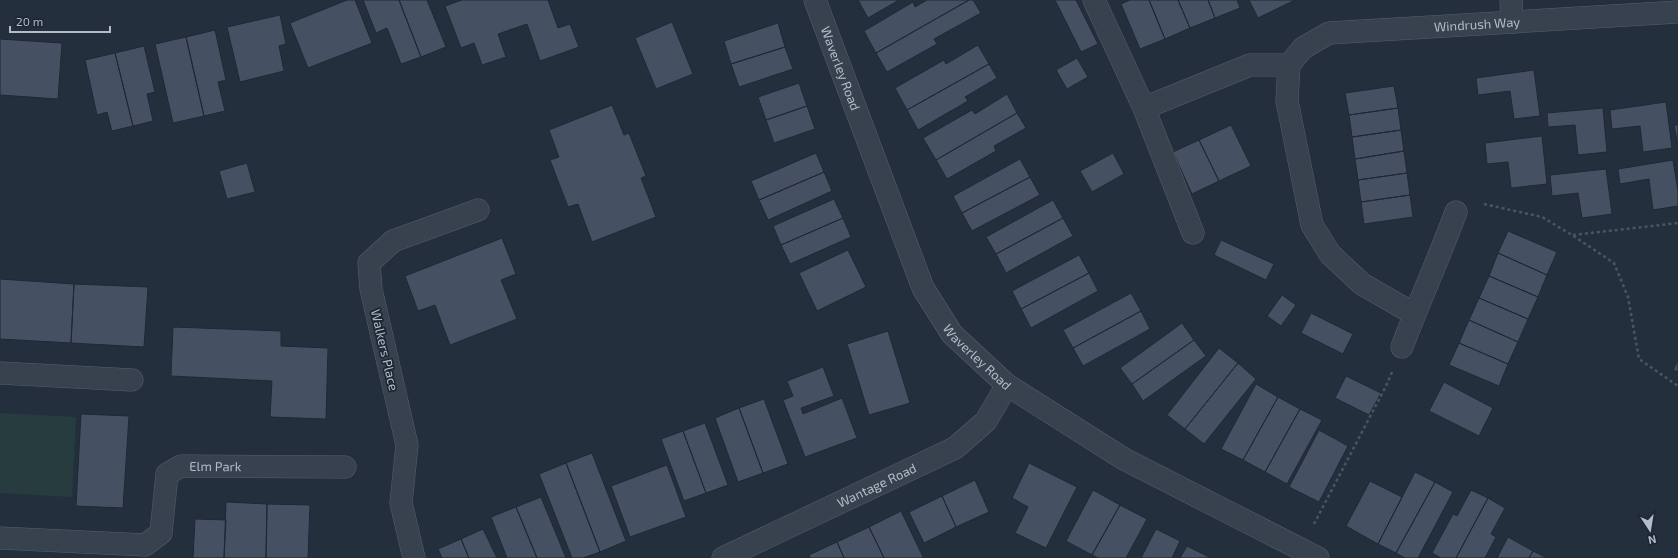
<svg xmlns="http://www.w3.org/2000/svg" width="1678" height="558" viewBox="0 0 1678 558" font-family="'Exo 2',sans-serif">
<rect width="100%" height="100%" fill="#242f3e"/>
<path fill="#263c3f" d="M 0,413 L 76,417 L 72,497 L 0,493 Z"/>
<path fill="#455162" stroke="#1f2835" d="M 347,0 L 355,0 L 372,43 L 308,68 L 290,23 Z
M 363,0 L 399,0 L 421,57 L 401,64 L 387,28 L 376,33 Z
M 399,0 L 427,0 L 446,47 L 421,57 Z
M 462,0 L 548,0 L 558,28 L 570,24 L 579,47 L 540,61 L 527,24 L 498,34 L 506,57 L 482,65 L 474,43 L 461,48 L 445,6 Z
M 858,0 L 899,0 L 868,18 Z
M 927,0 L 969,0 L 876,53 L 864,31 L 913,2 L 915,7 Z
M 969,0 L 973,0 L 981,13 L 934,39 L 937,44 L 887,72 L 876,53 Z
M 1055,0 L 1076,0 L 1098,44 L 1081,52 Z
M 1130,0 L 1149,0 L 1165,39 L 1140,49 L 1121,4 Z
M 1149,0 L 1178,0 L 1190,28 L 1165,39 Z
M 1178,0 L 1208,0 L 1215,18 L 1190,28 Z
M 1208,0 L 1237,0 L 1240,8 L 1215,18 Z
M 1249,0 L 1295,0 L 1258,18 Z
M 280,15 L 286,44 L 279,46 L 284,71 L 240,82 L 227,27 Z
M 672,22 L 693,74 L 656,89 L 635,38 Z
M 778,23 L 785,47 L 731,64 L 724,41 Z
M 215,30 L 226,80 L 218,82 L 225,111 L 204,116 L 186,37 Z
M 186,37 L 204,116 L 173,123 L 155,44 Z
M 0,39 L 62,43 L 58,99 L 0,95 Z
M 978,45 L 989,64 L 907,110 L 895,88 L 944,60 L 946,64 Z
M 144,46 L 155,92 L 147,94 L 153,121 L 133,126 L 115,53 Z
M 785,47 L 793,69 L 739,87 L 731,64 Z
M 115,53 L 133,126 L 112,131 L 107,112 L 97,115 L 85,60 Z
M 1077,58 L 1088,77 L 1067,89 L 1056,70 Z
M 989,64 L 997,78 L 965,97 L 968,101 L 918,130 L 907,110 Z
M 1534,70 L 1540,116 L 1514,119 L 1510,91 L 1478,95 L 1476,78 Z
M 799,83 L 807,106 L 766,120 L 758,97 Z
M 1394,86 L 1398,108 L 1349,115 L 1345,93 Z
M 1007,94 L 1017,113 L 936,160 L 923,138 L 972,110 L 975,114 Z
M 1666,102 L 1672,148 L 1643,152 L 1640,126 L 1612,129 L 1610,110 Z
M 612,105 L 624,135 L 629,133 L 646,176 L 641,178 L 656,217 L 592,242 L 578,204 L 568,207 L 550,160 L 559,157 L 549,130 Z
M 807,106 L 815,129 L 774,143 L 766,120 Z
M 1398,108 L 1401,130 L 1352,137 L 1349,115 Z
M 1603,108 L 1607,152 L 1578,155 L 1575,125 L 1548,127 L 1547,113 Z
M 1017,113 L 1026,128 L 994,146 L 996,151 L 947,179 L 936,160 Z
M 1231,125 L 1251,166 L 1219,181 L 1199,140 Z
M 1674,125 L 1678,125 L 1678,141 L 1677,141 Z
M 1401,130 L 1404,151 L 1355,159 L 1352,137 Z
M 1542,136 L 1547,184 L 1511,188 L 1508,162 L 1487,164 L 1485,143 Z
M 1199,140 L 1219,181 L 1192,194 L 1173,152 Z
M 1404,151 L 1407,173 L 1358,180 L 1355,159 Z
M 816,153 L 824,172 L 759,200 L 751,181 Z
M 1113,153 L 1124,174 L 1092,192 L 1080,171 Z
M 1020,159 L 1030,177 L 962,213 L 953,196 Z
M 1673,160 L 1678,191 L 1678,206 L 1653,210 L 1649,179 L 1620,184 L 1618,169 Z
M 247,163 L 255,192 L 227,199 L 219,171 Z
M 1606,169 L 1612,214 L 1582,218 L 1578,193 L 1552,196 L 1550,175 Z
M 824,172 L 832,191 L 768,220 L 759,200 Z
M 1407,173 L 1410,195 L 1361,202 L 1358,180 Z
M 1030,177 L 1040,195 L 972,231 L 962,213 Z
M 1410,195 L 1413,217 L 1364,224 L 1361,202 Z
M 834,199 L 843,218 L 781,245 L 773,226 Z
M 1053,200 L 1063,218 L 996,254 L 986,237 Z
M 843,218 L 851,237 L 790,264 L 781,245 Z
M 1063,218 L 1073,236 L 1006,273 L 996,254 Z
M 1508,231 L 1557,252 L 1547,275 L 1498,253 Z
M 502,238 L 516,274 L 501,280 L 517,319 L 450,345 L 435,305 L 418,311 L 405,276 Z
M 1221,240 L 1274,264 L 1266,280 L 1214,255 Z
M 848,250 L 866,287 L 817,311 L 799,273 Z
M 1498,253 L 1547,275 L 1538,297 L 1489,276 Z
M 1079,255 L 1089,273 L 1021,309 L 1012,291 Z
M 1089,273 L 1098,291 L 1031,328 L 1021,309 Z
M 1489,276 L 1538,297 L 1528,319 L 1479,298 Z
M 0,279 L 74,284 L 71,343 L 0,339 Z
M 74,284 L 148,287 L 144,347 L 71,343 Z
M 1131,293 L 1141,311 L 1073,348 L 1063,330 Z
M 1282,295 L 1296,305 L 1281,326 L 1267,316 Z
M 1479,298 L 1528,319 L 1518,342 L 1469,320 Z
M 1141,311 L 1150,329 L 1083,366 L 1073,348 Z
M 1311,313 L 1353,334 L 1343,354 L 1301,333 Z
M 1469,320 L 1518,342 L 1508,364 L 1459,343 Z
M 1182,323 L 1194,340 L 1132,384 L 1120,368 Z
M 173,327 L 281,331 L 281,346 L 328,348 L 326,419 L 270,417 L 272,381 L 171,376 Z
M 888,331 L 910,403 L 869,415 L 847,344 Z
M 1194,340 L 1206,356 L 1143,401 L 1132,384 Z
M 1459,343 L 1508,364 L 1499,386 L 1449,365 Z
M 1219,348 L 1238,363 L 1185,429 L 1167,415 Z
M 1678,360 L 1678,372 L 1673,370 Z
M 1238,363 L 1256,379 L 1204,444 L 1185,429 Z
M 823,367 L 834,396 L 801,408 L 803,414 L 842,398 L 857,438 L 805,457 L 783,400 L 793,396 L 787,381 Z
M 1346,376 L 1381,393 L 1369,415 L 1335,398 Z
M 1444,382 L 1493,408 L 1479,436 L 1429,411 Z
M 1256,384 L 1278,397 L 1243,460 L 1221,449 Z
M 1278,397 L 1300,409 L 1265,472 L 1243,460 Z
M 764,399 L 788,464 L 763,473 L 739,408 Z
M 739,408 L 763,473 L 738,482 L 715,418 Z
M 1300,409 L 1322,420 L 1287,484 L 1265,472 Z
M 81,414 L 129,416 L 123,508 L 76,506 Z
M 705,423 L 728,485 L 706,493 L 683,431 Z
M 1319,430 L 1348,446 L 1319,502 L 1289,487 Z
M 683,431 L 706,493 L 684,501 L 661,439 Z
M 592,453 L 626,541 L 600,552 L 566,463 Z
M 566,463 L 600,552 L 583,558 L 572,558 L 539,474 Z
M 1029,463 L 1077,487 L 1046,548 L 1015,533 L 1028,507 L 1012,498 Z
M 667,465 L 686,517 L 630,537 L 611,486 Z
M 1415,472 L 1435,482 L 1396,553 L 1378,544 Z
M 975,480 L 989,512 L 956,527 L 942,496 Z
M 1370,481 L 1402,497 L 1378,544 L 1346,526 Z
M 1435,482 L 1453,492 L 1418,558 L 1405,558 L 1396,553 Z
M 1093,490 L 1120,505 L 1092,555 L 1066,541 Z
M 1471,490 L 1488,498 L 1456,558 L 1441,558 L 1432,553 L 1453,514 L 1457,516 Z
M 942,496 L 956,527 L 924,543 L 909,512 Z
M 541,497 L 566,558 L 537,558 L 516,507 Z
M 1488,498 L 1505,508 L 1491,534 L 1496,537 L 1485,558 L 1456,558 Z
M 226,502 L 267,504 L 266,558 L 224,558 Z
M 267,504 L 310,505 L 308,558 L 266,558 Z
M 1120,505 L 1147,519 L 1126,558 L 1098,558 L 1092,555 Z
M 516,507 L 537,558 L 507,558 L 491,517 Z
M 901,511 L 923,557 L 922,558 L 884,558 L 869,527 Z
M 195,519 L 226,520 L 224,558 L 193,558 Z
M 869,527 L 884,558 L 844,558 L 837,542 Z
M 483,529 L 497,558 L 469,558 L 461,539 Z
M 1156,529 L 1180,541 L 1172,558 L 1141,558 Z
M 1508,537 L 1533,551 L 1529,558 L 1497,558 Z
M 461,539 L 469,558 L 442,558 L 438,549 Z
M 837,542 L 844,558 L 810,558 L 809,555 Z
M 1187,546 L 1211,558 L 1180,558 Z
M 1533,551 L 1547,558 L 1529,558 Z"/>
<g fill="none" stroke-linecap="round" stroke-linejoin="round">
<g stroke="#565f6c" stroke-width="23">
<g id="minor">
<path id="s1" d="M 815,0 L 923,288 L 952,334 L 1007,385 L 1124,459 L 1318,558"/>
<path d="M 1094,0 L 1144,108 L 1193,233"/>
<path d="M 1511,0 L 1512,22"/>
<path d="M 1144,108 L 1250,65 L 1289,65"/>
<path id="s2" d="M 1414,314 L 1362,284 L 1330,254 L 1312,225 L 1287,101 L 1289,65 L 1303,48 L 1329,33 L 1678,12"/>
<path d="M 1402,347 C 1419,302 1439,258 1456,212"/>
<path d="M 0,373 L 132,380"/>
<path id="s3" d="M 0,538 L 145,545 L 161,533 L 167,474 L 181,466 L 345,467"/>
<path d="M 414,558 L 401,503 L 407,445 L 371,289 L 369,263 L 393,241 L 478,210"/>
<path id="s4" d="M 723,558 L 955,448 L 986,421 L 1007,385"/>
</g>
</g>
<path stroke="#44595c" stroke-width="2.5" stroke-dasharray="3 3" stroke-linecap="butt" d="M 1484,204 L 1542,217 L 1572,235 L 1614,263 L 1628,297 L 1639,359 L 1678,386
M 1573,235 L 1678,223
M 1314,524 L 1386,386 L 1392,372"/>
<use href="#minor" stroke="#38414e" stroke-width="22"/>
</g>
<g text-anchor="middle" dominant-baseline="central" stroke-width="3.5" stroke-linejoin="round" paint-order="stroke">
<g font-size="13" fill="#b4bcc9" stroke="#1d2633">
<text stroke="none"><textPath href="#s2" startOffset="501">Windrush Way</textPath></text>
<text stroke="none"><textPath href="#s1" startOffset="73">Waverley Road</textPath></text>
<text transform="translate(385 350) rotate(77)">Walkers Place</text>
<text stroke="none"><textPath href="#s1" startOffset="396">Waverley Road</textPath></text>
<text stroke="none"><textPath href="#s3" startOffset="275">Elm Park</textPath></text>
<text stroke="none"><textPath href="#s4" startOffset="170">Wantage Road</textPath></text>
</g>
</g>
<g transform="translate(1650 530) rotate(168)" stroke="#1d2633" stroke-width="3" paint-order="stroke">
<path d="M0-3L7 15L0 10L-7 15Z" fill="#b4bcc9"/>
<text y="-6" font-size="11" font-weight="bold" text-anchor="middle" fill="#b4bcc9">N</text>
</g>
<path d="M10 26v6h100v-6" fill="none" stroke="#b4bcc9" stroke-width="2"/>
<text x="16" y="26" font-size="12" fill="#b4bcc9" stroke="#1d2633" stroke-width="3" paint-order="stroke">20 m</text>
</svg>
